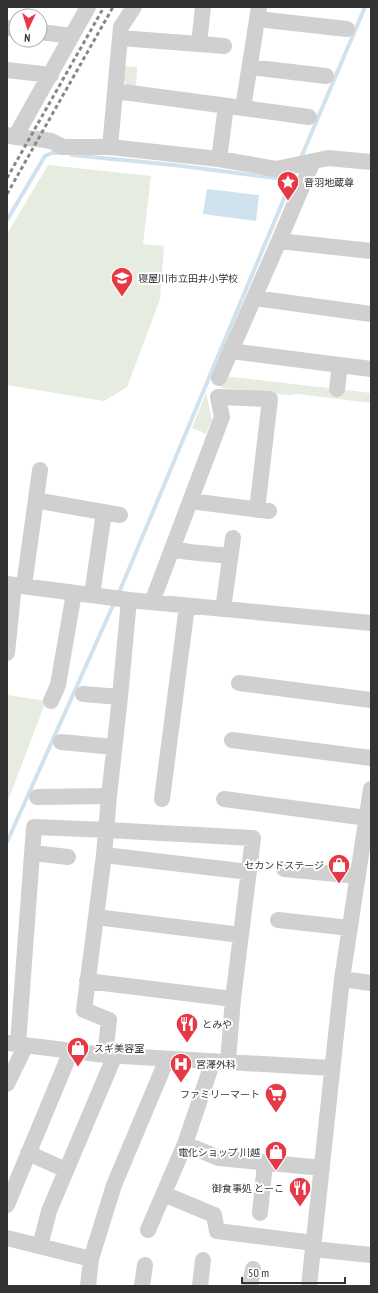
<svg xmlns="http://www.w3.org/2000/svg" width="378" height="1293" viewBox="0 0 378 1293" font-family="'PT Sans Narrow','Noto Sans JP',sans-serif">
<rect width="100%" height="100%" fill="#fff"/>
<path fill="#e6ecdf" d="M 124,66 L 137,67 L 136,86 L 127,85 L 123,80 Z
M 48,165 L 151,176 L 143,244 L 164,246 L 160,299 L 127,387 L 104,401 L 7,385 L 7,234 Z
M 223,376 L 371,393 L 371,403 L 297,394 L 289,395 L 221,388 Z
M 206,393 L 212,420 L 206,434 L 192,428 Z
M 7,695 L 46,701 L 7,803 Z"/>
<path fill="#cfe2ee" d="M 207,189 L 259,195 L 256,221 L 203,214 Z"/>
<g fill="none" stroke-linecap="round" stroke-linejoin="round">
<path stroke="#cfe2ee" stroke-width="4" d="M 72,155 L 174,165 L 292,180
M 300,160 L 365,7
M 7,220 L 45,156 L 52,153 L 61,153
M 118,595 L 296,170
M 7,842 L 115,601"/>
<path stroke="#d0d0d0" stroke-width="16" d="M 257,19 L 347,29
M 9,28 L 16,29
M 40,32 L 72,36
M 120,38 L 199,44 L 203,7
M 199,44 L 224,46
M 250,67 L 326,76
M 7,70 L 51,75
M 115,91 L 243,108 L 259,7
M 243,108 L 309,117
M 7,135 L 15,137 L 88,7
M 15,137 L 38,139 L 51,141 L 63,147 L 110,147 L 219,159 L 276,169 L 328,158 L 371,162
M 110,147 L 121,27 L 134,7
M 219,159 L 226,106
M 279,241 L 371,251
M 254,298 L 371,314
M 231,351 L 371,369
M 219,378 L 279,241 L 313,161
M 337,389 L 340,365
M 190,501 L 269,511
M 46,502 L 120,515
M 172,549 L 189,552 L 230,556
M 7,584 L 129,600 L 371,623
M 24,586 L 40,470
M 92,595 L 104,512
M 152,602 L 222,417 L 218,397 L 270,399 L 257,510
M 223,609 L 233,538
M 7,653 L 14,585
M 239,683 L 371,700
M 83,694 L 120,697
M 51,701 L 58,685 L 74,593
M 232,740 L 371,758
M 61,742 L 114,747
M 37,797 L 109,796
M 162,799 L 187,606
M 224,799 L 367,818
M 33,853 L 68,857
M 104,855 L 249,872
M 284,869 L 358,876
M 96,917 L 241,935
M 278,920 L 350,928
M 342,979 L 371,983
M 87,981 L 233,999
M 8,1043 L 105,1055 L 331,1068
M 18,1044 L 34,827 L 107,830 L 253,838 L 233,999 L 228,1061
M 105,1055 L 109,1020 L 84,1010 L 104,855 L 109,796 L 120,697 L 129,600
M 213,1061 L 185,1144 L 219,1158 L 322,1168
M 7,1084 L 26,1045
M 28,1153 L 66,1170
M 164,1194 L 214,1215 L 217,1231 L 314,1243
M 7,1205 L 71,1051
M 260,1213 L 265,1163
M 148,1230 L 185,1144
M 7,1238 L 91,1259
M 40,1246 L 49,1211 L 115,1055
M 313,1249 L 371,1255
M 88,1286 L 91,1259 L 114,1185 L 167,1059
M 142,1286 L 145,1265
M 200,1286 L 203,1260
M 250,1286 L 253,1269
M 309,1286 L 342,979 L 371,789"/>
<path stroke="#888" stroke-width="3" stroke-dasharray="4 3" stroke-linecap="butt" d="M 7,178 L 104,7
M 7,194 L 113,7"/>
</g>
<defs>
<g id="sight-pin" transform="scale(1.15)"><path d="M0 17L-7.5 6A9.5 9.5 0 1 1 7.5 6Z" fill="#e63946" stroke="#fff"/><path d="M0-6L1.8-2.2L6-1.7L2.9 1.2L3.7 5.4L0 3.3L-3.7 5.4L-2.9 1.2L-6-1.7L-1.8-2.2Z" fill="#fff"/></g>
<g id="school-pin" transform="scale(1.15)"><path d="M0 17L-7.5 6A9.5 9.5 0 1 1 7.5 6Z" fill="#e63946" stroke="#fff"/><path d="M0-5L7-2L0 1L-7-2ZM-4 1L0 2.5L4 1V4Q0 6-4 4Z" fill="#fff"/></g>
<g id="shop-pin" transform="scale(1.15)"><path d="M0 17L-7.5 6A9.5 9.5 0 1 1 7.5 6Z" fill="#e63946" stroke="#fff"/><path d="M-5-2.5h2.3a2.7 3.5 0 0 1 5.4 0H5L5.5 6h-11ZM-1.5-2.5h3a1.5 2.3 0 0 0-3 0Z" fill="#fff"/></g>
<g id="restaurant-pin" transform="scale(1.15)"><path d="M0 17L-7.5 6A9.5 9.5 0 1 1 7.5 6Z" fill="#e63946" stroke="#fff"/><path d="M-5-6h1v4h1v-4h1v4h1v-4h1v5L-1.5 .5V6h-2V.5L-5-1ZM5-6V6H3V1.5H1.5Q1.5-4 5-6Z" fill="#fff"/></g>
<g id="hospital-pin" transform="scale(1.15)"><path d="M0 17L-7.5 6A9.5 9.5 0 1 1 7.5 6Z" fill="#e63946" stroke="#fff"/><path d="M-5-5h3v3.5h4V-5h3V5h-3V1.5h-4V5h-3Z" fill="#fff"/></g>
<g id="supermarket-pin" transform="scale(1.15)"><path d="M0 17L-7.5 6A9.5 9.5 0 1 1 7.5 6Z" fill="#e63946" stroke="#fff"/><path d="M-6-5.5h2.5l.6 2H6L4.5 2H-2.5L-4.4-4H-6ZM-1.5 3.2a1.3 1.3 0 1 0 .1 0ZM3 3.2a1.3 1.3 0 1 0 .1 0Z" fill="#fff"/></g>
</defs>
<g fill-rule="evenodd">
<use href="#sight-pin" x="288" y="182"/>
<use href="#school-pin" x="122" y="278"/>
<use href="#shop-pin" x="339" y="865"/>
<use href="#restaurant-pin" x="187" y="1024"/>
<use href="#shop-pin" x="78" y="1048"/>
<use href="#hospital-pin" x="181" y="1064"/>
<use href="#supermarket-pin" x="276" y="1094"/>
<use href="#shop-pin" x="276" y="1152"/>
<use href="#restaurant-pin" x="300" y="1188"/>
</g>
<g text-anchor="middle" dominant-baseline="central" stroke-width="4" stroke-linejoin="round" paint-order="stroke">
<g font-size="10" fill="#333" stroke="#fff" text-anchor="start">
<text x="304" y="182">音羽地蔵尊</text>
<text x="138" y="278">寝屋川市立田井小学校</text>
<text x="324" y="865" text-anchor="end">セカンドステージ</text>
<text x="202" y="1024">とみや</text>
<text x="94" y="1048">スギ美容室</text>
<text x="196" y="1064">宮澤外科</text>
<text x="260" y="1094" text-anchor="end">ファミリーマート</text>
<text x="260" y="1152" text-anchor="end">電化ショップ 川越</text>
<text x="284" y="1188" text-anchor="end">御食事処 とーこ</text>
</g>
</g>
<rect width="378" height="1293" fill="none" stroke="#333333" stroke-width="16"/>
<g transform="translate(28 28) rotate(184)"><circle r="19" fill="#ffffff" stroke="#adadad"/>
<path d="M0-3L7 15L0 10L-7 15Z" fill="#e63946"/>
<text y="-6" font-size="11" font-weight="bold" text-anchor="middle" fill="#333333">N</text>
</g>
<path d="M242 1277v6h103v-6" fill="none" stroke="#333333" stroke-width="2"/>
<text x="248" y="1277" font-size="12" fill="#333333" stroke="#ffffff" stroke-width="3" paint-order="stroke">50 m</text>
</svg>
